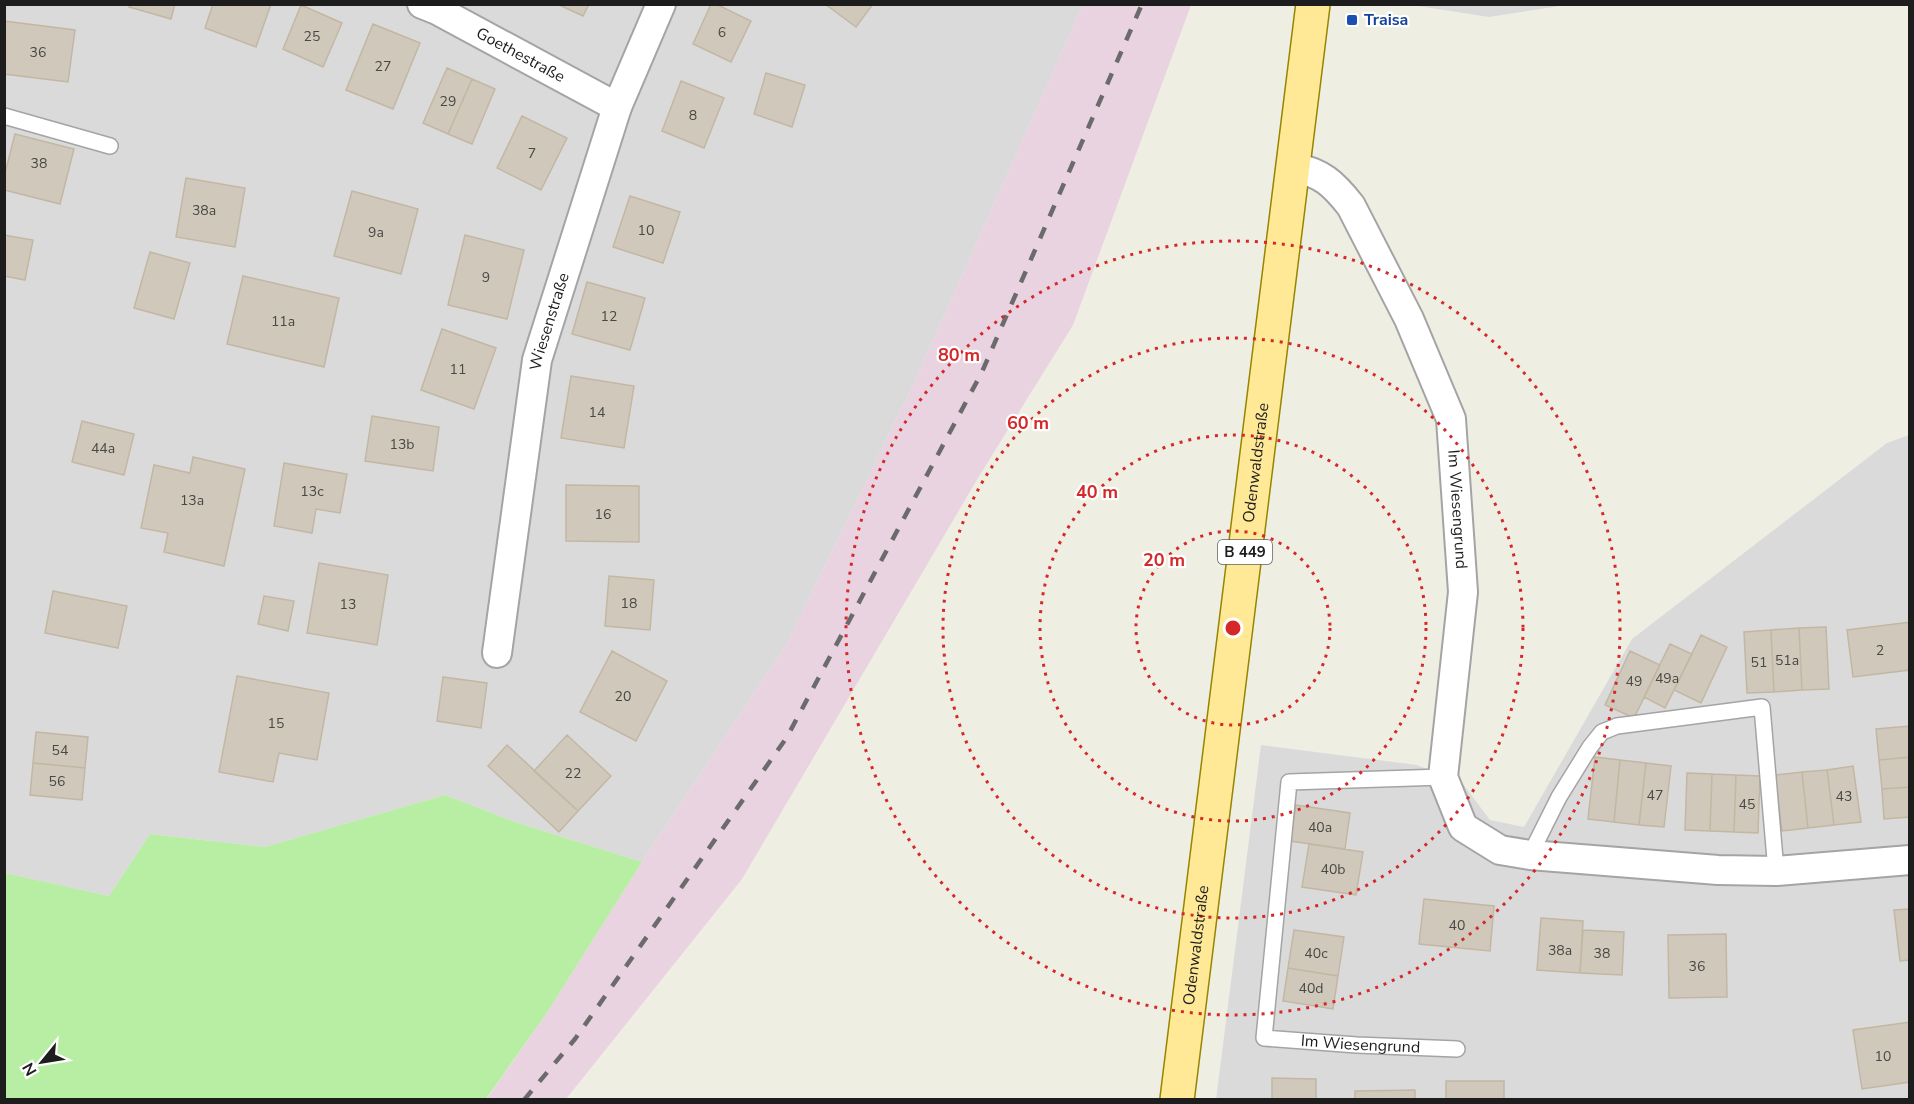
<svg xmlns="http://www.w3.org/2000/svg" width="1914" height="1104" viewBox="0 0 1914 1104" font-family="'Nunito Sans',sans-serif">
<rect width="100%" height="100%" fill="#efeee2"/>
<path fill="#dbdada" d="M 5,5 L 1083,5 L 915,381 L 787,644 L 642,862 L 518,823 L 445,795 L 265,847 L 150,834 L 109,896 L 5,873 Z
M 1412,5 L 1412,4 L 1566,5 L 1489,17 Z
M 1909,435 L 1909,1099 L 1216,1100 L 1261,745 L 1417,765 L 1463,784 L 1490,820 L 1524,827 L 1632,639 L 1887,443 Z"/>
<path fill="#e9d3e0" d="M 1083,5 L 1191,5 L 1073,325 L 978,478 L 742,879 L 566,1099 L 486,1100 L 546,1014 L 642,862 L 787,644 L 915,381 Z"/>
<path fill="#b7eea3" d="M 445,795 L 518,823 L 642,862 L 546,1014 L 486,1099 L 5,1099 L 5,873 L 109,896 L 150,834 L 265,847 Z"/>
<path fill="#cfc8bb" stroke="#c2b7a3" stroke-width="1.5" d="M 130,4 L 175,4 L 171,19 L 129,7 Z
M 213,4 L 271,4 L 256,47 L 205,28 Z
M 557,4 L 589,4 L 583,16 Z
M 711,4 L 716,4 L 751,21 L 731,62 L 693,44 Z
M 825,4 L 873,4 L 856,27 Z
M 301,5 L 342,23 L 323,67 L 283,49 Z
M 4,21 L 75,30 L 68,82 L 4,74 Z
M 373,24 L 420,43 L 393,109 L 346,90 Z
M 447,68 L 472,79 L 448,134 L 423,123 Z
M 766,73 L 805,85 L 792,127 L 754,114 Z
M 472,79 L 495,89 L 472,144 L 448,134 Z
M 681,81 L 724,98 L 704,148 L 662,131 Z
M 522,116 L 567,138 L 541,190 L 497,168 Z
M 15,134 L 74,149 L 60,204 L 4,190 L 4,177 Z
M 186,178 L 245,188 L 235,247 L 176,237 Z
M 352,191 L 418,209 L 401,274 L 334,256 Z
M 630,196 L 680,212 L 663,263 L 613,247 Z
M 4,235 L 33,240 L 25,280 L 4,276 Z
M 465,235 L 524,250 L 507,319 L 448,305 Z
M 150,252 L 190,263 L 174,319 L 134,308 Z
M 243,276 L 339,298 L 324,367 L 227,344 Z
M 587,282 L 645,298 L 630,350 L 572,334 Z
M 442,329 L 496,348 L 474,409 L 421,390 Z
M 571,376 L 634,386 L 624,448 L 561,438 Z
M 372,416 L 439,427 L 433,471 L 365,461 Z
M 82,421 L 134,434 L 124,475 L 72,462 Z
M 193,457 L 245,469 L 224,566 L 164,552 L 168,533 L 141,528 L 154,465 L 190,473 Z
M 284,463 L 347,474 L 340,513 L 316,509 L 312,533 L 274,526 Z
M 566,485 L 639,486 L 639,542 L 566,541 Z
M 319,563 L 388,575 L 377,645 L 307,633 Z
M 609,576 L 654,580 L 650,630 L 605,626 Z
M 53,591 L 127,606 L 118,648 L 45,633 Z
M 264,596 L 294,601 L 288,631 L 258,624 Z
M 1910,622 L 1910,670 L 1853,677 L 1847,630 Z
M 1826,627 L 1829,689 L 1802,690 L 1799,628 Z
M 1799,628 L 1802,690 L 1774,692 L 1771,630 Z
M 1771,630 L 1774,692 L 1747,693 L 1744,632 Z
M 1701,635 L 1727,647 L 1701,703 L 1674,690 Z
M 1670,644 L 1692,654 L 1665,708 L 1644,697 Z
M 612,651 L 667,681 L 636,741 L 580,712 Z
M 1630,651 L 1660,665 L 1634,718 L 1605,705 Z
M 237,676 L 329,693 L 317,760 L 279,753 L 273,782 L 219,772 Z
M 443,677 L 487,683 L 481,728 L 437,721 Z
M 1910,726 L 1910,757 L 1879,760 L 1876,729 Z
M 36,732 L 88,737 L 85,768 L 33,763 Z
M 567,735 L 611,776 L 578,811 L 534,771 Z
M 507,745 L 578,811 L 559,832 L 488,766 Z
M 1595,757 L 1620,760 L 1614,822 L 1588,819 Z
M 1910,757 L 1910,787 L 1882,789 L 1879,760 Z
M 1620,760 L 1646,763 L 1639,825 L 1614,822 Z
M 33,763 L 85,768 L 82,800 L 30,795 Z
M 1646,763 L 1671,766 L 1664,827 L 1639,825 Z
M 1853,766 L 1861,822 L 1834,825 L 1827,770 Z
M 1827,770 L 1834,825 L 1808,828 L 1802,772 Z
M 1802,772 L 1808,828 L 1782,831 L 1775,775 Z
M 1687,773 L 1712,774 L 1710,831 L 1685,830 Z
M 1712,774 L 1736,775 L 1734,832 L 1710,831 Z
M 1736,775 L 1760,776 L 1758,833 L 1734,832 Z
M 1910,787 L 1910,817 L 1884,819 L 1882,789 Z
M 1296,805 L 1350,813 L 1345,849 L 1290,841 Z
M 1309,844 L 1363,852 L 1356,895 L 1302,887 Z
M 1424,899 L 1494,906 L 1490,951 L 1419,944 Z
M 1910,909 L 1910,960 L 1900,961 L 1894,910 Z
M 1541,918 L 1583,921 L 1580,973 L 1537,970 Z
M 1294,930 L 1344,937 L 1338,976 L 1288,968 Z
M 1583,930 L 1624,932 L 1622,975 L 1580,973 Z
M 1726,934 L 1727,997 L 1669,998 L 1668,935 Z
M 1288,968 L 1338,976 L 1333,1009 L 1283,1001 Z
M 1910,1022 L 1910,1082 L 1862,1089 L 1853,1030 Z
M 1272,1078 L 1316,1079 L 1316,1100 L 1272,1100 Z
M 1446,1081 L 1504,1081 L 1504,1100 L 1446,1100 Z
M 1415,1090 L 1415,1100 L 1355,1100 L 1355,1091 Z"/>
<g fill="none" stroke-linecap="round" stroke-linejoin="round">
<g stroke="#a4a4a4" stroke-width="18">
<g id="service">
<path d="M 4,116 L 110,146"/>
<path id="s1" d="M 1443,777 L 1289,782 L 1264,1038 L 1357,1045 L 1457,1049"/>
<path d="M 1530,855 L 1559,797 L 1590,747 L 1602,732 L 1617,726 L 1762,707 L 1776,871"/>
</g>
</g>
<g stroke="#a4a4a4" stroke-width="32">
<g id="minor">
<path id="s2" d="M 422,4 L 437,10 L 617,107"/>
<path id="s3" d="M 1293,167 C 1322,173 1333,183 1351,206 L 1409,319 L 1451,419 L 1463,592 L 1443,777 L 1463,827 L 1500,850 L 1530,855 L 1718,870 L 1776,871 L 1910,860"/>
<path id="s4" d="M 497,653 L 537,360 L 617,107 L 661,4"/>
</g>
</g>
<g stroke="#968500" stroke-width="36">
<g id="primary">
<path id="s5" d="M 1177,1100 L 1313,4"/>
</g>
</g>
<use href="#service" stroke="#fff" stroke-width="15"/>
<use href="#minor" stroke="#fff" stroke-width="28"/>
<use href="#primary" stroke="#ffe997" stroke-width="33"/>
<path stroke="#6b6b6b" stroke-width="4.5" stroke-dasharray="12 12" stroke-linecap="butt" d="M 524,1100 L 575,1039 L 787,737 L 982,372 L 1142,4"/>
</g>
<g fill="none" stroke="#d62828" stroke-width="3" stroke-dasharray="3 6">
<circle cx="1233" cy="628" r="97"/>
<circle cx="1233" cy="628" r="193"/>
<circle cx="1233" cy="628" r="290"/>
<circle cx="1233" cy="628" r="387"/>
</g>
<rect fill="#1a4fb4" stroke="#fff" stroke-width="2" x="1346" y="14" width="12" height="12" rx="3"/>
<g text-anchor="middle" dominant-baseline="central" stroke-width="4.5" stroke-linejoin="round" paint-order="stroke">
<g font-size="14" fill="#4a4844">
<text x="722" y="32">6</text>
<text x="312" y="36">25</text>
<text x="38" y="52">36</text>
<text x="383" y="66">27</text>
<text x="448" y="101">29</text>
<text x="693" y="115">8</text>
<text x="532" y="153">7</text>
<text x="39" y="163">38</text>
<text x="204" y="210">38a</text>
<text x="646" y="230">10</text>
<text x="376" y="232">9a</text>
<text x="486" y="277">9</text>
<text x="609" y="316">12</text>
<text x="283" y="321">11a</text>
<text x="458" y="369">11</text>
<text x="597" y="412">14</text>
<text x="402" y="444">13b</text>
<text x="103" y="448">44a</text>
<text x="312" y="491">13c</text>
<text x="192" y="500">13a</text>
<text x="603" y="514">16</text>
<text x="629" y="603">18</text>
<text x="348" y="604">13</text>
<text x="1880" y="650">2</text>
<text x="1787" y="660">51a</text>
<text x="1759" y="662">51</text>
<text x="1667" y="678">49a</text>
<text x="1634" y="681">49</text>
<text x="623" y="696">20</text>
<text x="276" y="723">15</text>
<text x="60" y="750">54</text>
<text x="573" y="773">22</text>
<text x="57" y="781">56</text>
<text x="1655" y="795">47</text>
<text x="1844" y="796">43</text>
<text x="1747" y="804">45</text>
<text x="1320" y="827">40a</text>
<text x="1333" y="869">40b</text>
<text x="1457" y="925">40</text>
<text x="1560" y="950">38a</text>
<text x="1316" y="953">40c</text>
<text x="1602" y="953">38</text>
<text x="1697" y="966">36</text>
<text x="1311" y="988">40d</text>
<text x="1883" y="1056">10</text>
</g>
<rect fill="#fff" stroke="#616161" stroke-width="1.5" x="1218" y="540" width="54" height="24" rx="4.5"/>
<g font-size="15" font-weight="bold" fill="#1d1d1d">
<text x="1245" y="552">B 449</text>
</g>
<g font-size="16" font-weight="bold" fill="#164399" stroke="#fff" text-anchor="start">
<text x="1364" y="20">Traisa</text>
</g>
<g font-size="16" fill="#1d1d1d" stroke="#fff">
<text stroke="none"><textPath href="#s2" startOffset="111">Goethestraße</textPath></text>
<text stroke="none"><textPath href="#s4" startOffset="336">Wiesenstraße</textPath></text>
<text stroke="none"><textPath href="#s5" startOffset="642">Odenwaldstraße</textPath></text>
<text stroke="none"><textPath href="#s3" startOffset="398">Im Wiesengrund</textPath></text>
<text stroke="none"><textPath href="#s5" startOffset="156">Odenwaldstraße</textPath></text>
<text stroke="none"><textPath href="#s1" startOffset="508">Im Wiesengrund</textPath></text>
</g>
</g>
<circle cx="1233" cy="628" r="9" fill="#d62828" stroke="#fff" stroke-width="3"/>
<g font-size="18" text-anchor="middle" font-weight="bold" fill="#d62828" stroke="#fff" stroke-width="4.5" stroke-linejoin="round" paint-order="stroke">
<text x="959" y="361">80 m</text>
<text x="1028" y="429">60 m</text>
<text x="1097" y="498">40 m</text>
<text x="1164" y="566">20 m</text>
</g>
<rect width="1914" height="1104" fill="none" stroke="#1d1d1d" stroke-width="12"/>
<g transform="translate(42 1062) rotate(240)" stroke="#ffffff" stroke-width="4.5" paint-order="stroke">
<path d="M0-4.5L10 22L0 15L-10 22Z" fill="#1d1d1d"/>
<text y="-9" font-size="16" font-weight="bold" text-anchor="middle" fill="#1d1d1d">N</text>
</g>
</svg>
